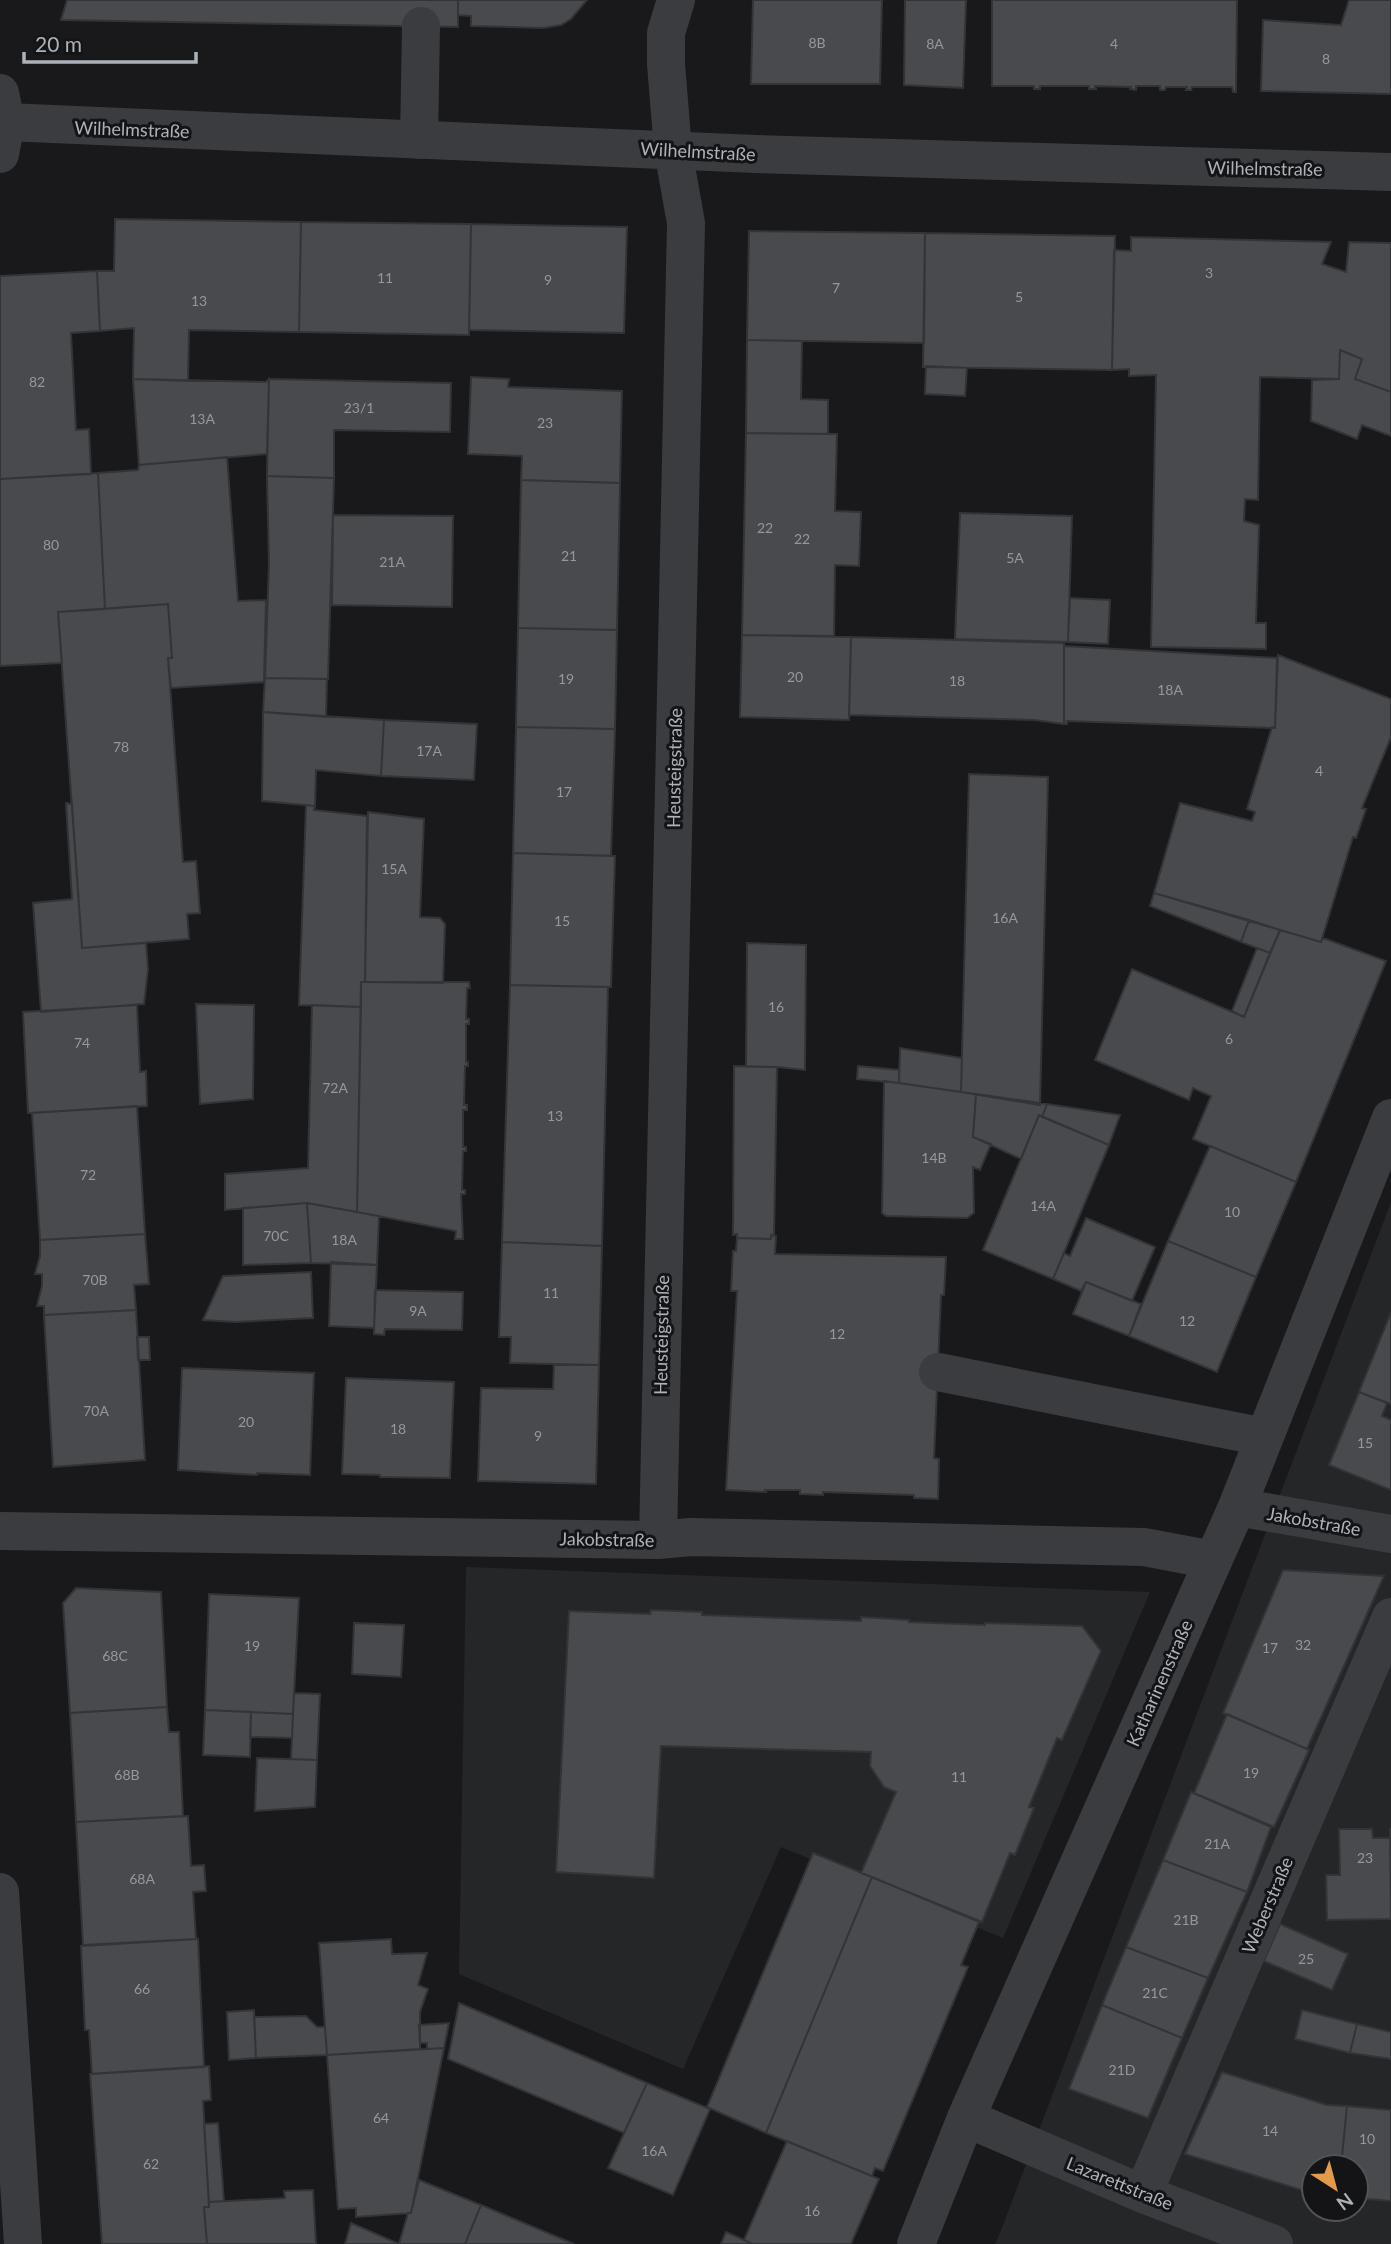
<svg xmlns="http://www.w3.org/2000/svg" width="1391" height="2244" viewBox="0 0 1391 2244" font-family="Lato,sans-serif">
<rect width="100%" height="100%" fill="#19191b"/>
<path fill="#252628" fill-rule="evenodd" d="M 1391,1202 L 1391,2244 L 995,2244 L 1000,2233 ZM 1314,2167 L 1356,2167 L 1356,2209 L 1314,2209 Z
M 466,1567 L 1150,1592 L 1003,1938 L 781,1847 L 683,2069 L 459,1974 Z"/>
<path fill="#484a4d" stroke="#333437" stroke-width="2" d="M 67,0 L 458,0 L 458,27 L 61,20 Z
M 458,0 L 587,0 L 571,19 L 561,25 L 543,28 L 471,26 L 471,16 L 458,15 Z
M 753,0 L 882,0 L 880,84 L 751,84 Z
M 905,0 L 966,0 L 963,88 L 904,85 Z
M 992,0 L 1237,0 L 1236,92 L 1233,92 L 1232,87 L 1192,87 L 1191,90 L 1186,90 L 1187,87 L 1166,87 L 1165,90 L 1160,90 L 1160,86 L 1136,86 L 1136,90 L 1130,89 L 1131,87 L 1095,86 L 1096,89 L 1089,89 L 1089,86 L 1040,86 L 1040,89 L 1034,89 L 1034,86 L 992,86 Z
M 1349,0 L 1391,0 L 1391,94 L 1261,91 L 1263,20 L 1341,25 Z
M 115,219 L 301,222 L 299,332 L 189,330 L 188,381 L 133,379 L 134,328 L 100,331 L 97,271 L 114,271 Z
M 301,222 L 471,224 L 469,335 L 299,332 Z
M 471,224 L 627,227 L 624,333 L 469,330 Z
M 749,231 L 925,233 L 924,343 L 747,340 Z
M 925,233 L 1115,236 L 1112,370 L 923,367 Z
M 1131,237 L 1331,242 L 1322,264 L 1346,272 L 1349,242 L 1391,243 L 1391,392 L 1355,379 L 1362,359 L 1340,350 L 1339,379 L 1260,377 L 1258,500 L 1245,499 L 1244,521 L 1259,525 L 1256,623 L 1266,623 L 1266,649 L 1151,647 L 1156,375 L 1129,376 L 1129,369 L 1112,370 L 1114,250 L 1131,251 Z
M 97,271 L 100,331 L 71,333 L 76,430 L 89,429 L 91,474 L 0,479 L 0,276 Z
M 747,340 L 802,341 L 801,399 L 828,400 L 828,434 L 746,433 Z
M 1340,350 L 1362,359 L 1355,379 L 1391,392 L 1391,436 L 1362,425 L 1357,439 L 1311,421 L 1312,380 L 1339,379 Z
M 926,366 L 967,368 L 965,396 L 925,394 Z
M 471,377 L 509,379 L 508,387 L 622,391 L 620,483 L 521,480 L 522,456 L 468,454 Z
M 133,379 L 266,382 L 269,379 L 267,454 L 139,465 Z
M 269,379 L 451,383 L 450,432 L 334,430 L 334,478 L 267,476 Z
M 746,433 L 837,434 L 835,511 L 861,512 L 859,566 L 835,565 L 834,636 L 742,635 Z
M 227,457 L 238,601 L 266,600 L 264,682 L 171,688 L 168,658 L 172,658 L 168,604 L 105,609 L 98,473 L 138,470 L 139,465 Z
M 98,473 L 105,609 L 58,612 L 62,663 L 0,666 L 0,479 Z
M 267,476 L 334,478 L 328,679 L 265,678 L 269,564 Z
M 521,480 L 620,483 L 617,630 L 518,628 Z
M 960,513 L 1072,516 L 1068,642 L 955,639 Z
M 333,515 L 453,516 L 452,607 L 332,605 Z
M 1070,598 L 1110,600 L 1108,644 L 1068,642 Z
M 168,604 L 172,658 L 168,658 L 183,862 L 196,861 L 200,913 L 187,914 L 189,939 L 82,948 L 58,612 Z
M 518,628 L 617,630 L 615,729 L 516,727 Z
M 742,635 L 851,637 L 849,720 L 740,717 Z
M 851,637 L 1064,643 L 1064,724 L 1035,720 L 849,715 Z
M 1064,646 L 1277,658 L 1275,728 L 1067,721 L 1067,724 L 1064,724 Z
M 1278,655 L 1391,699 L 1391,737 L 1362,808 L 1366,809 L 1356,838 L 1353,837 L 1321,942 L 1154,893 L 1180,803 L 1252,821 L 1255,812 L 1247,809 L 1272,727 L 1275,728 Z
M 265,678 L 327,679 L 326,717 L 263,712 Z
M 263,712 L 384,720 L 381,776 L 316,770 L 315,806 L 262,801 Z
M 384,720 L 477,724 L 474,780 L 381,776 Z
M 516,727 L 615,729 L 611,856 L 513,853 Z
M 969,774 L 1048,777 L 1040,1105 L 961,1092 Z
M 66,803 L 72,804 L 82,948 L 146,943 L 148,969 L 144,1004 L 41,1012 L 33,903 L 72,899 Z
M 306,805 L 315,806 L 314,810 L 367,816 L 365,982 L 361,982 L 361,1007 L 299,1005 Z
M 368,812 L 424,819 L 420,917 L 440,918 L 445,924 L 443,983 L 365,982 Z
M 513,853 L 615,856 L 611,987 L 510,985 Z
M 1154,893 L 1249,920 L 1241,942 L 1150,906 Z
M 1249,920 L 1280,930 L 1270,953 L 1241,942 Z
M 1280,930 L 1321,942 L 1323,938 L 1386,961 L 1296,1182 L 1193,1139 L 1211,1096 L 1193,1088 L 1189,1100 L 1095,1060 L 1132,969 L 1244,1017 Z
M 747,943 L 806,945 L 805,1070 L 777,1067 L 746,1067 Z
M 1257,948 L 1270,953 L 1244,1017 L 1232,1011 Z
M 361,982 L 469,982 L 470,988 L 467,988 L 466,1019 L 469,1019 L 469,1024 L 466,1024 L 466,1062 L 468,1062 L 468,1066 L 465,1066 L 464,1105 L 467,1105 L 467,1110 L 463,1110 L 463,1147 L 466,1147 L 466,1151 L 463,1151 L 462,1190 L 465,1190 L 465,1194 L 461,1194 L 463,1239 L 455,1239 L 456,1231 L 357,1212 Z
M 510,985 L 608,987 L 602,1246 L 502,1242 Z
M 196,1004 L 254,1005 L 253,1099 L 200,1104 Z
M 137,1005 L 140,1072 L 146,1071 L 147,1106 L 28,1113 L 23,1012 Z
M 312,1005 L 361,1007 L 357,1212 L 307,1203 L 225,1210 L 225,1174 L 308,1168 Z
M 900,1048 L 962,1058 L 961,1092 L 899,1083 Z
M 734,1066 L 777,1067 L 774,1236 L 771,1235 L 771,1239 L 737,1238 L 737,1234 L 733,1235 Z
M 858,1066 L 899,1070 L 899,1083 L 857,1079 Z
M 884,1081 L 976,1094 L 973,1137 L 991,1144 L 980,1170 L 973,1167 L 974,1213 L 967,1218 L 886,1216 L 882,1213 Z
M 976,1094 L 1047,1104 L 1042,1117 L 1039,1115 L 1021,1159 L 973,1137 Z
M 1047,1104 L 1120,1115 L 1109,1145 L 1042,1117 Z
M 137,1106 L 145,1234 L 40,1240 L 32,1113 Z
M 1039,1115 L 1109,1145 L 1053,1279 L 983,1250 Z
M 1210,1146 L 1296,1182 L 1256,1277 L 1168,1241 Z
M 307,1203 L 379,1216 L 377,1265 L 311,1263 Z
M 307,1203 L 311,1263 L 243,1265 L 243,1208 Z
M 1086,1218 L 1155,1247 L 1132,1301 L 1086,1282 L 1081,1291 L 1053,1279 L 1064,1253 L 1070,1256 Z
M 145,1234 L 149,1284 L 134,1285 L 136,1310 L 44,1315 L 44,1306 L 37,1306 L 42,1286 L 42,1274 L 35,1274 L 40,1256 L 40,1240 Z
M 771,1235 L 776,1236 L 775,1254 L 946,1257 L 944,1295 L 941,1295 L 934,1458 L 939,1459 L 938,1499 L 914,1498 L 914,1495 L 823,1492 L 823,1495 L 800,1494 L 800,1490 L 765,1490 L 766,1492 L 726,1490 L 737,1291 L 731,1291 L 733,1251 L 736,1251 L 737,1238 L 771,1239 Z
M 1168,1241 L 1256,1277 L 1217,1372 L 1129,1336 Z
M 502,1242 L 602,1246 L 599,1365 L 510,1363 L 511,1337 L 499,1337 Z
M 331,1262 L 377,1265 L 374,1328 L 329,1326 Z
M 311,1272 L 313,1318 L 236,1322 L 203,1320 L 223,1276 Z
M 1086,1282 L 1141,1304 L 1129,1336 L 1073,1314 Z
M 375,1290 L 463,1292 L 462,1330 L 385,1329 L 384,1335 L 374,1334 Z
M 136,1310 L 145,1460 L 53,1467 L 44,1315 Z
M 1391,1312 L 1391,1404 L 1359,1392 Z
M 137,1337 L 149,1337 L 150,1360 L 138,1360 Z
M 554,1365 L 599,1365 L 596,1484 L 478,1481 L 481,1388 L 553,1389 Z
M 182,1368 L 314,1373 L 310,1475 L 257,1473 L 257,1475 L 178,1470 Z
M 346,1378 L 454,1382 L 450,1478 L 380,1477 L 380,1475 L 342,1474 Z
M 1359,1392 L 1387,1403 L 1382,1416 L 1391,1420 L 1391,1490 L 1329,1465 Z
M 1283,1570 L 1384,1576 L 1307,1749 L 1223,1713 Z
M 76,1588 L 161,1592 L 167,1707 L 70,1713 L 63,1603 Z
M 209,1594 L 299,1598 L 293,1714 L 205,1710 Z
M 651,1610 L 702,1612 L 702,1615 L 861,1621 L 861,1617 L 909,1620 L 909,1622 L 985,1625 L 985,1623 L 1082,1626 L 1101,1651 L 1062,1740 L 1057,1738 L 1029,1807 L 1034,1808 L 1015,1855 L 1010,1853 L 982,1922 L 861,1873 L 896,1792 L 884,1787 L 870,1766 L 871,1752 L 661,1746 L 654,1878 L 556,1872 L 569,1611 L 650,1614 Z
M 354,1623 L 404,1625 L 401,1677 L 352,1674 Z
M 294,1693 L 320,1694 L 317,1760 L 291,1759 Z
M 167,1707 L 169,1732 L 179,1732 L 183,1816 L 76,1822 L 70,1713 Z
M 205,1710 L 251,1712 L 250,1757 L 203,1755 Z
M 251,1712 L 293,1714 L 292,1738 L 250,1737 Z
M 1227,1714 L 1309,1750 L 1274,1827 L 1194,1793 Z
M 257,1758 L 317,1760 L 315,1807 L 255,1811 Z
M 1191,1792 L 1271,1827 L 1247,1892 L 1163,1860 Z
M 188,1816 L 191,1866 L 204,1865 L 206,1891 L 193,1892 L 196,1939 L 83,1945 L 76,1822 Z
M 1390,1828 L 1391,1919 L 1327,1920 L 1326,1875 L 1340,1875 L 1339,1829 L 1372,1829 L 1373,1838 L 1390,1838 Z
M 813,1853 L 872,1877 L 766,2133 L 707,2107 Z
M 1163,1860 L 1247,1892 L 1208,1978 L 1126,1947 Z
M 872,1877 L 979,1922 L 961,1965 L 968,1967 L 883,2171 L 875,2168 L 872,2176 L 766,2133 Z
M 1280,1924 L 1348,1954 L 1332,1990 L 1264,1961 Z
M 198,1939 L 204,2067 L 92,2074 L 89,2030 L 85,2030 L 81,1946 Z
M 391,1939 L 392,1954 L 427,1953 L 418,1985 L 428,1989 L 420,2012 L 420,2049 L 327,2055 L 319,1943 Z
M 1126,1947 L 1208,1978 L 1182,2038 L 1102,2005 Z
M 459,2003 L 647,2083 L 624,2133 L 448,2059 Z
M 1102,2005 L 1182,2038 L 1148,2118 L 1069,2089 Z
M 254,2010 L 256,2058 L 229,2060 L 227,2012 Z
M 1302,2010 L 1357,2024 L 1350,2053 L 1295,2039 Z
M 306,2016 L 317,2027 L 325,2027 L 327,2055 L 256,2058 L 254,2017 Z
M 449,2023 L 444,2048 L 427,2049 L 427,2043 L 420,2043 L 419,2025 Z
M 1357,2024 L 1391,2032 L 1391,2059 L 1350,2053 Z
M 444,2048 L 411,2213 L 356,2217 L 356,2208 L 338,2209 L 327,2055 Z
M 209,2066 L 211,2100 L 203,2101 L 209,2207 L 204,2207 L 207,2244 L 102,2244 L 90,2074 Z
M 1222,2072 L 1327,2105 L 1347,2106 L 1341,2167 L 1314,2167 L 1314,2190 L 1308,2192 L 1185,2154 Z
M 647,2083 L 710,2109 L 673,2195 L 608,2168 Z
M 1347,2106 L 1391,2110 L 1391,2201 L 1356,2198 L 1356,2167 L 1341,2167 Z
M 218,2123 L 224,2201 L 209,2202 L 204,2124 Z
M 787,2141 L 879,2179 L 851,2244 L 753,2244 L 744,2240 Z
M 419,2180 L 481,2205 L 465,2244 L 399,2244 L 408,2213 L 411,2213 Z
M 313,2190 L 316,2244 L 207,2244 L 204,2207 L 209,2207 L 209,2202 L 285,2198 L 284,2191 Z
M 481,2205 L 574,2244 L 465,2244 Z
M 351,2223 L 399,2244 L 400,2244 L 345,2244 Z
M 726,2232 L 753,2244 L 721,2244 Z"/>
<g fill="none" stroke-linecap="round" stroke-linejoin="round">
<path stroke="#3b3c40" stroke-width="38" d="M 0,93 L 6,122 L 0,154
M 6,122 L 756,154 L 1391,172
M 419,140 L 421,26
M 938,1372 L 1264,1437
M 1237,1507 L 1391,1534
M 0,1531 L 658,1540 L 691,1537 L 1144,1547 L 1213,1560
M 658,1540 L 686,223 L 673,150 L 666,64 L 666,33 L 676,0
M 0,1892 L 23,2244
M 966,2118 L 1143,2194 L 1274,2244
M 1143,2194 L 1391,1617
M 916,2244 L 966,2118 L 1237,1507 L 1391,1118"/>
</g>
<g text-anchor="middle" dominant-baseline="central" stroke-width="6" stroke-linejoin="round" paint-order="stroke">
<g font-size="14" fill="#94989e">
<text x="817" y="42">8B</text>
<text x="935" y="43">8A</text>
<text x="1114" y="43">4</text>
<text x="1326" y="58">8</text>
<text x="1209" y="272">3</text>
<text x="385" y="277">11</text>
<text x="548" y="279">9</text>
<text x="836" y="287">7</text>
<text x="1019" y="296">5</text>
<text x="199" y="300">13</text>
<text x="37" y="381">82</text>
<text x="359" y="407">23/1</text>
<text x="202" y="418">13A</text>
<text x="545" y="422">23</text>
<text x="765" y="527">22</text>
<text x="802" y="538">22</text>
<text x="51" y="544">80</text>
<text x="569" y="555">21</text>
<text x="1015" y="557">5A</text>
<text x="392" y="561">21A</text>
<text x="795" y="676">20</text>
<text x="566" y="678">19</text>
<text x="957" y="680">18</text>
<text x="1170" y="689">18A</text>
<text x="121" y="746">78</text>
<text x="429" y="750">17A</text>
<text x="1319" y="770">4</text>
<text x="564" y="791">17</text>
<text x="394" y="868">15A</text>
<text x="1005" y="917">16A</text>
<text x="562" y="920">15</text>
<text x="776" y="1006">16</text>
<text x="1229" y="1038">6</text>
<text x="82" y="1042">74</text>
<text x="335" y="1087">72A</text>
<text x="555" y="1115">13</text>
<text x="934" y="1157">14B</text>
<text x="88" y="1174">72</text>
<text x="1043" y="1205">14A</text>
<text x="1232" y="1211">10</text>
<text x="276" y="1235">70C</text>
<text x="344" y="1239">18A</text>
<text x="95" y="1279">70B</text>
<text x="551" y="1292">11</text>
<text x="418" y="1310">9A</text>
<text x="1187" y="1320">12</text>
<text x="837" y="1333">12</text>
<text x="96" y="1410">70A</text>
<text x="246" y="1421">20</text>
<text x="398" y="1428">18</text>
<text x="538" y="1435">9</text>
<text x="1365" y="1442">15</text>
<text x="1303" y="1644">32</text>
<text x="252" y="1645">19</text>
<text x="1270" y="1647">17</text>
<text x="115" y="1655">68C</text>
<text x="1251" y="1772">19</text>
<text x="127" y="1774">68B</text>
<text x="959" y="1776">11</text>
<text x="1217" y="1843">21A</text>
<text x="1365" y="1857">23</text>
<text x="142" y="1878">68A</text>
<text x="1186" y="1919">21B</text>
<text x="1306" y="1958">25</text>
<text x="142" y="1988">66</text>
<text x="1155" y="1992">21C</text>
<text x="1122" y="2069">21D</text>
<text x="381" y="2117">64</text>
<text x="1270" y="2130">14</text>
<text x="1367" y="2138">10</text>
<text x="654" y="2150">16A</text>
<text x="151" y="2163">62</text>
<text x="812" y="2210">16</text>
</g>
<g font-size="18" fill="#adb2b9" stroke="#141416">
<text transform="translate(132 129) rotate(2)">Wilhelmstraße</text>
<text transform="translate(698 151) rotate(3)">Wilhelmstraße</text>
<text transform="translate(1265 168) rotate(1)">Wilhelmstraße</text>
<text transform="translate(674 768) rotate(-89)">Heusteigstraße</text>
<text transform="translate(661 1335) rotate(-89)">Heusteigstraße</text>
<text transform="translate(1314 1521) rotate(10)">Jakobstraße</text>
<text transform="translate(607 1539) rotate(1)">Jakobstraße</text>
<text transform="translate(1159 1683) rotate(-66)">Katharinenstraße</text>
<text transform="translate(1267 1905) rotate(-67)">Weberstraße</text>
<text transform="translate(1120 2183) rotate(22)">Lazarettstraße</text>
</g>
</g>
<g transform="translate(1335 2188) rotate(144)"><circle r="33" fill="#141416" stroke="#515357" stroke-width="2"/>
<path d="M0-5L12 26L0 18L-12 26Z" fill="#e19b4b"/>
<text y="-10" font-size="19" font-weight="bold" text-anchor="middle" fill="#adb2b9">N</text>
</g>
<path d="M24 52v10h172v-10" fill="none" stroke="#adb2b9" stroke-width="3.5"/>
<text x="35" y="52" font-size="21" fill="#adb2b9" stroke="#141416" stroke-width="5" paint-order="stroke">20 m</text>
</svg>
